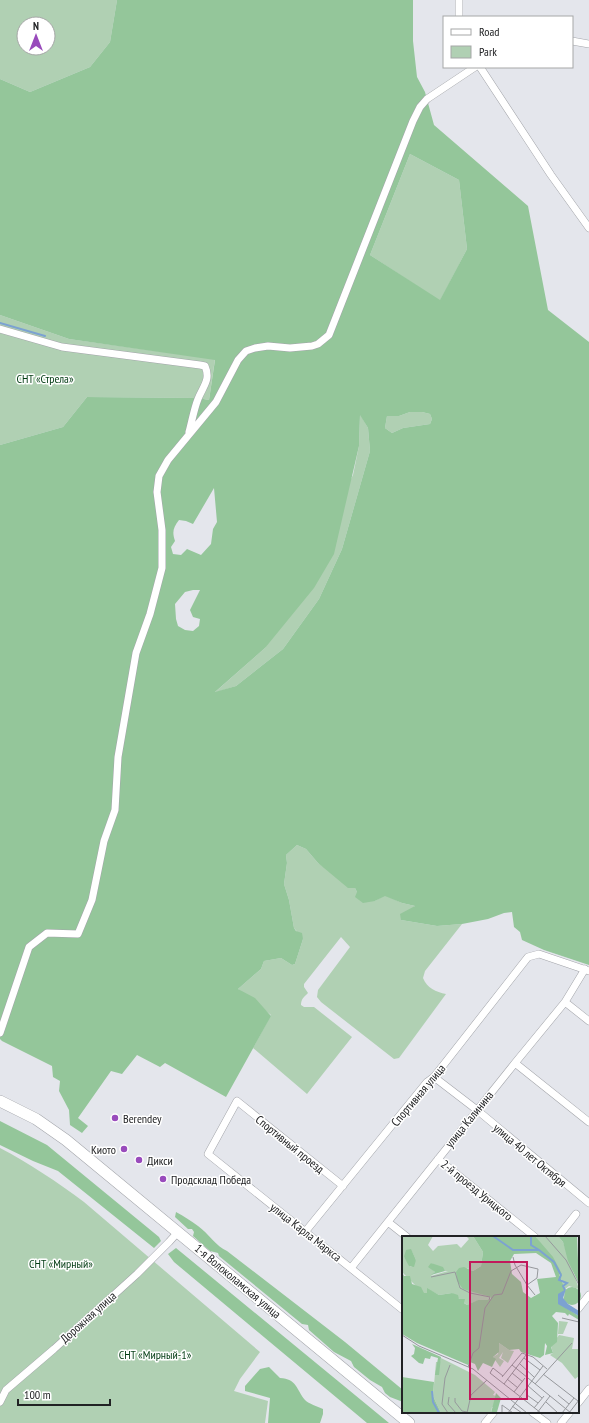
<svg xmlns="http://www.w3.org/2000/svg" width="589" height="1423" viewBox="0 0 589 1423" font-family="'PT Sans Narrow',sans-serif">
<rect width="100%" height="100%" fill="#e4e6ec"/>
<path fill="#b0d0b3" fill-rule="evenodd" d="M 0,0 L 117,0 L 110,42 L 90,67 L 30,92 L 0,79 ZM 24,24 L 48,24 L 48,48 L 24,48 Z
M 410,154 L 459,180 L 467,249 L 440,301 L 370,255 Z
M 0,315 L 69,339 L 215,359 L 209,400 L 198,398 L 87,397 L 63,427 L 0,445 Z
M 410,412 L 422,412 L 430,414 L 432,419 L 430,424 L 403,428 L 392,433 L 385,428 L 387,416 L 399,416 Z
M 360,414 L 368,428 L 370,451 L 342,549 L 319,599 L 283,649 L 236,686 L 214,693 L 265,648 L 353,475 L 359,446 Z
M 297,845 L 306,849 L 318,863 L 355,888 L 357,892 L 375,901 L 385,895 L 402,903 L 415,906 L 401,920 L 437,926 L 462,924 L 425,971 L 423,978 C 427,988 436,992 446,994 L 399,1058 L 394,1059 L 321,1002 L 317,997 L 318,990 L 350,947 L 341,937 L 304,984 L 304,987 L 308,993 C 304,997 301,999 301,1005 L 304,1007 L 314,1007 L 352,1037 L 307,1094 L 253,1048 L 271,1015 L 238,989 L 261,969 L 264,961 L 281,958 L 292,965 L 295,964 L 303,939 L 294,928 L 289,900 L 284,884 L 287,863 L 286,855 Z
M 0,1148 C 29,1163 57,1182 84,1202 L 260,1352 L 240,1379 L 234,1391 L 268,1401 L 265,1423 L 0,1423 Z"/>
<path fill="#94c69a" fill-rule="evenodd" d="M 117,0 L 413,0 L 413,41 L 417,77 L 425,92 L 434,125 L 528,206 L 548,310 L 589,342 L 589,965 L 544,950 L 522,940 L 520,932 L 514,927 L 512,912 L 504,913 L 488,919 L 462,924 L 437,926 L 401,920 L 400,914 L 415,906 L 402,903 L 385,896 L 375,901 L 363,903 L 355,897 L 357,892 L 355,888 L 348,888 L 318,863 L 306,849 L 297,845 L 286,855 L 287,863 L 284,884 L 289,900 L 294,928 L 296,931 L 302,933 L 303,939 L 295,964 L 292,965 L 281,958 L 264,961 L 261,969 L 238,989 L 255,998 L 271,1016 L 226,1097 L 165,1063 L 160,1067 L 137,1055 L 122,1074 L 111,1071 L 78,1118 L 88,1126 L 82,1133 L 70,1125 L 69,1110 L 59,1091 L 60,1081 L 53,1077 L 52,1066 L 2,1041 L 0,1039 L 0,445 L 63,427 L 87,397 L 198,398 L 209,400 L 215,360 L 69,339 L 0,315 L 0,79 L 30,92 L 90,67 L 110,42 ZM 410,154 L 459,180 L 467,249 L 440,300 L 370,255 ZM 410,412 L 422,412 L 430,414 L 432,419 L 430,424 L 403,428 L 392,433 L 385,428 L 387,416 L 399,416 ZM 360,415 L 368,428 L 370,451 L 342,549 L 319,599 L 283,649 L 236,686 L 215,692 L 265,648 L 314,588 L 334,554 L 359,446 ZM 214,488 L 217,522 L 213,529 L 211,544 L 201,555 L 187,549 L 181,555 L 173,554 L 171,547 L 175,541 C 172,532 173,528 179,520 L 186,521 L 193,524 ZM 193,590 L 200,590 L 190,610 L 193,617 L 200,619 L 199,626 L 193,631 L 185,630 L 178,626 L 176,619 L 175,604 L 185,592 Z
M 0,1121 L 47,1145 L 159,1237 L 161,1241 L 154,1248 L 58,1171 L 33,1161 L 0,1145 Z
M 176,1212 C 184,1216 191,1221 198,1226 C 208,1233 217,1247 227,1251 L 345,1342 L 403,1390 L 403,1402 L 390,1397 L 385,1393 L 382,1387 L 370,1380 L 354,1367 L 351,1361 L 334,1352 L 309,1330 L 308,1325 L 302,1324 L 219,1256 L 218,1253 L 210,1251 L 193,1236 L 194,1232 L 192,1229 L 188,1229 L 175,1217 Z
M 176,1248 L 389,1423 L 367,1423 L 174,1262 L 168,1254 Z
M 269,1367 L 280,1378 C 297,1379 296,1389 305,1400 C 309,1404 317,1406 323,1409 L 323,1414 L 320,1423 L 268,1423 L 270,1398 L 245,1391 L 245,1386 L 260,1369 Z"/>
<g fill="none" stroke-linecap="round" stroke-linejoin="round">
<path stroke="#7ca2d1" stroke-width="2" d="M 0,323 L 45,336"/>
<g stroke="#a3a5aa" stroke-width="8">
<path id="street" d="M 459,17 L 459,0
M 572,41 L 589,44
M 480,67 L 551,175 L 589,228
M 0,329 L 62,347 L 200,365 L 205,366 C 211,380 203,386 198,399 C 194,409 192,421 189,432
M 565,1002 L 589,1021
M 0,1033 L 29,947 L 47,933 L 78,934 L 92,900 L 104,841 L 115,810 L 118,757 L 136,653 L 150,614 L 162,568 L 162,530 L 157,492 L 159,476 L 168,460 L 216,402 L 238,360 L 246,351 L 255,348 L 268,346 L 290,348 L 312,346 L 318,344 L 329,335 L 413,121 L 420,107 L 427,99 L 475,67
M 515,1063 L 589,1122
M 434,1077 L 477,1110 L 589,1203
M 438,1159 L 535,1237
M 343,1186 L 237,1101 L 208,1154 L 403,1310
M 388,1222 L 407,1237
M 305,1232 L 427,1082 L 434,1077 L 528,957 L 539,954 L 589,971
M 558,1237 L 576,1214
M 351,1268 L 515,1063 L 565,1002 L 585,969
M 578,1309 L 589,1295
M 0,1402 L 6,1390 L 54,1349 L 137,1274 L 169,1242 L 178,1232
M 578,1403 L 589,1389
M 532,1412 L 547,1423
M 485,1423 L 494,1412
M 561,1423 L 570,1412"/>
</g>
<g stroke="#a3a5aa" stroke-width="12">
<path id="primary" d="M 0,1101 L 36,1119 L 66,1140 L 409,1423"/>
</g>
<use href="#street" stroke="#fff" stroke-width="7"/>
<use href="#primary" stroke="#fff" stroke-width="11"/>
</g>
<g fill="#994bbc" stroke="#fff" stroke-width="1.5">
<circle cx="115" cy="1118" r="4"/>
<circle cx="124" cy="1149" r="4"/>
<circle cx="139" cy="1160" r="4"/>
<circle cx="163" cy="1179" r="4"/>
</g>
<g text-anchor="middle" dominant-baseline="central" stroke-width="3" stroke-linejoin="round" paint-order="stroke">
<g font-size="12" fill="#023c13" stroke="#fff">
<text x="45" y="378">СНТ «Стрела»</text>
<text x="61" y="1263">СНТ «Мирный»</text>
<text x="155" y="1354">СНТ «Мирный-1»</text>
</g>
<g font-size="12" fill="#212224" stroke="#fff">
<text transform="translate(418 1095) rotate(-50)">Спортивная улица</text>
<text transform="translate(469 1119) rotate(-51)">улица Калинина</text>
<text transform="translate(290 1144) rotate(39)">Спортивный проезд</text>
<text transform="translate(530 1155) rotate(40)">улица 40 лет Октября</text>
<text transform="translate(477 1190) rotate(39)">2-й проезд Урицкого</text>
<text transform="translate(306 1232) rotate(38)">улица Карла Маркса</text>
<text transform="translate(238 1281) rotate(40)">1-я Волоколамская улица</text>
<text transform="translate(88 1317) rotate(-42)">Дорожная улица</text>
</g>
<g font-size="12" fill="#212224" stroke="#fff" text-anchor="start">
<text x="123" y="1118">Berendey</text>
<text x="116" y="1149" text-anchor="end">Киото</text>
<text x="147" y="1160">Дикси</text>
<text x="171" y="1179">Продсклад Победа</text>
</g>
</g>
<g transform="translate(402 1236)">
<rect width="177" height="177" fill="#e4e6ec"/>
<path d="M 0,0 L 31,0 L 26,9 L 31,15 L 36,10 L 55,8 L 59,12 L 67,3 L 64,0 L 71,0 L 81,16 L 79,30 L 71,35 L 65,32 L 56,39 L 55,45 L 89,60 L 88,64 L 77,64 L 65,69 L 50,57 L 37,59 L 25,53 L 26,57 L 21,57 L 0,36 ZM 10,16 L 14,24 L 9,31 L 2,21 ZM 29,27 L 43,35 L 46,35 L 29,40 L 33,36 L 29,32 ZM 133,0 L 156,0 L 161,6 L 177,53 L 167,50 L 163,53 L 156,35 L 160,38 ZM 157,85 L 166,86 L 161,98 L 156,98 ZM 157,99 L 172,102 L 170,113 L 177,113 L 177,140 L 173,143 L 160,127 L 148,119 L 151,117 L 149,110 ZM 97,107 L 107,114 L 112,115 L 106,127 L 99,122 L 101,116 L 97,122 L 102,125 L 98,131 L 91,121 L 96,118 ZM 39,122 L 73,139 L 93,156 L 91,159 L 94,160 L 92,171 L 90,171 L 89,177 L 39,177 L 31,160 L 34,126 L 38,126 Z" fill="#b0d0b3" fill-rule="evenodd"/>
<path d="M 71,0 L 133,0 L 151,21 L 160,38 L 157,38 L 163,53 L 161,70 L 177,80 L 177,84 L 167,78 L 166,80 L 163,77 L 154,76 L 150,80 L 156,87 L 155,106 L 149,111 L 151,117 L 143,119 L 145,110 L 143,107 L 142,119 L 138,122 L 119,116 L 117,113 L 107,114 L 97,107 L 97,116 L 91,121 L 94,123 L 90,131 L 81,127 L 76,135 L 73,128 L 68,126 L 66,129 L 15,107 L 0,98 L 0,36 L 2,40 L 8,40 L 10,48 L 19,51 L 22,57 L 25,57 L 25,52 L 37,59 L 50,57 L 56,59 L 57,63 L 63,63 L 62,67 L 65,69 L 76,64 L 88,64 L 89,61 L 61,53 L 55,45 L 54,36 L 57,32 L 62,31 L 71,35 L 79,30 L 81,16 ZM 134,17 L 149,27 L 154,41 L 135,43 L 138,57 L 129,62 L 121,56 L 119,46 L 110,38 L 108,25 L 112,18 ZM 156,0 L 175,0 L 177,48 L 166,25 L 161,6 ZM 9,13 L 14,24 L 12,31 L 7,30 L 2,21 L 4,14 ZM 29,27 L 41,31 L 43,35 L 29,39 L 33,36 L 26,31 ZM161 60a9 9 0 1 1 18 0a9 9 0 1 1-18 0ZM 10,108 L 39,121 L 37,139 L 33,139 L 36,122 L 29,120 L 28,123 L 23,122 L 21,128 L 17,127 L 9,120 L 12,118 L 13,112 ZM 0,141 L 32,146 L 31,160 L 39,177 L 0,177 ZM 94,157 L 99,162 L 95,176 L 89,177 Z" fill="#94c69a" fill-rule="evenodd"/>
<path d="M 164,53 L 161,62 L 166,68 L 177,75 L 177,80 L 156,68 L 156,58 Z" fill="#7ca2d1"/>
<path fill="none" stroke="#7ca2d1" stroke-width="2" d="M 91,0 L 111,14 L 137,14 L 152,26 L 159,39 L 157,44 L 165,47 L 161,50 L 163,54M 129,0 L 129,9 L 137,14M 30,155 L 31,166 L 37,177"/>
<path fill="none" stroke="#96989c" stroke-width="1" d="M 143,0 L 164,24 L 177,49M 111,21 L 113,29 L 125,49M 29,41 L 53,36 L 58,52 L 68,57 L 88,61 L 87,64M 160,82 L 177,86M 0,99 L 17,110 L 71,133 L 125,177M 122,122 L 138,134M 118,128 L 132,141M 110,129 L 169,177M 66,131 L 71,117 L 77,112 L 83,72 L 92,59 L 100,58 L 109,35 L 119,29 L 136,33 L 135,42 L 125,49 L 133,59M 110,137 L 121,146M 141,138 L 176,165M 101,140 L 91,132 L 88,137 L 139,177M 100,141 L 120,117 L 131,121 L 145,133M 105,143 L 116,152M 102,148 L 124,119M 133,148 L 170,107M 125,149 L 140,162M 112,156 L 123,142M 125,159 L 136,167M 156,159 L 167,168M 47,161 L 46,168 L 54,177M 53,162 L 53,166 L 60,175 L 65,176M 144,166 L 156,177M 110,170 L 120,177M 132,172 L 142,160M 46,177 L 40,168 L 43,142 L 48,129M 65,177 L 69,159 L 85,144M 100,177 L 100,169 L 111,177M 106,177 L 141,130M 135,177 L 148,160M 160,177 L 172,162M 167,177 L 177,164"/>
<path fill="#c2185b" fill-opacity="0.15" stroke="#c2185b" stroke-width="2" d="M 68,26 L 125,26 L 125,163 L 68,163 Z"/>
<rect width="177" height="177" fill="none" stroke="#212224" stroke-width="2"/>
</g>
<rect x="443" y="16" width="130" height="52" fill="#ffffff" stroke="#a6a7a7"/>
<rect x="451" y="29" width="20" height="6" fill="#ffffff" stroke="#a6a7a7"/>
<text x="479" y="36" font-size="12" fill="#212224">Road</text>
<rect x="451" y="46" width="20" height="12" fill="#b0d0b3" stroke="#a6a7a7"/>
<text x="479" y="56" font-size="12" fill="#212224">Park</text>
<g transform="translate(36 36)"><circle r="19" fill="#ffffff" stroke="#a6a7a7"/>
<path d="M0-3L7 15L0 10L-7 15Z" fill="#994bbc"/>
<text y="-6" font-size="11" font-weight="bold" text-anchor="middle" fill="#212224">N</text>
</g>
<path d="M18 1399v6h92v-6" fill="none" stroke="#212224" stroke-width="2"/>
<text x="24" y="1399" font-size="12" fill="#212224" stroke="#ffffff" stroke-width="3" paint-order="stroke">100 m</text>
</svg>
